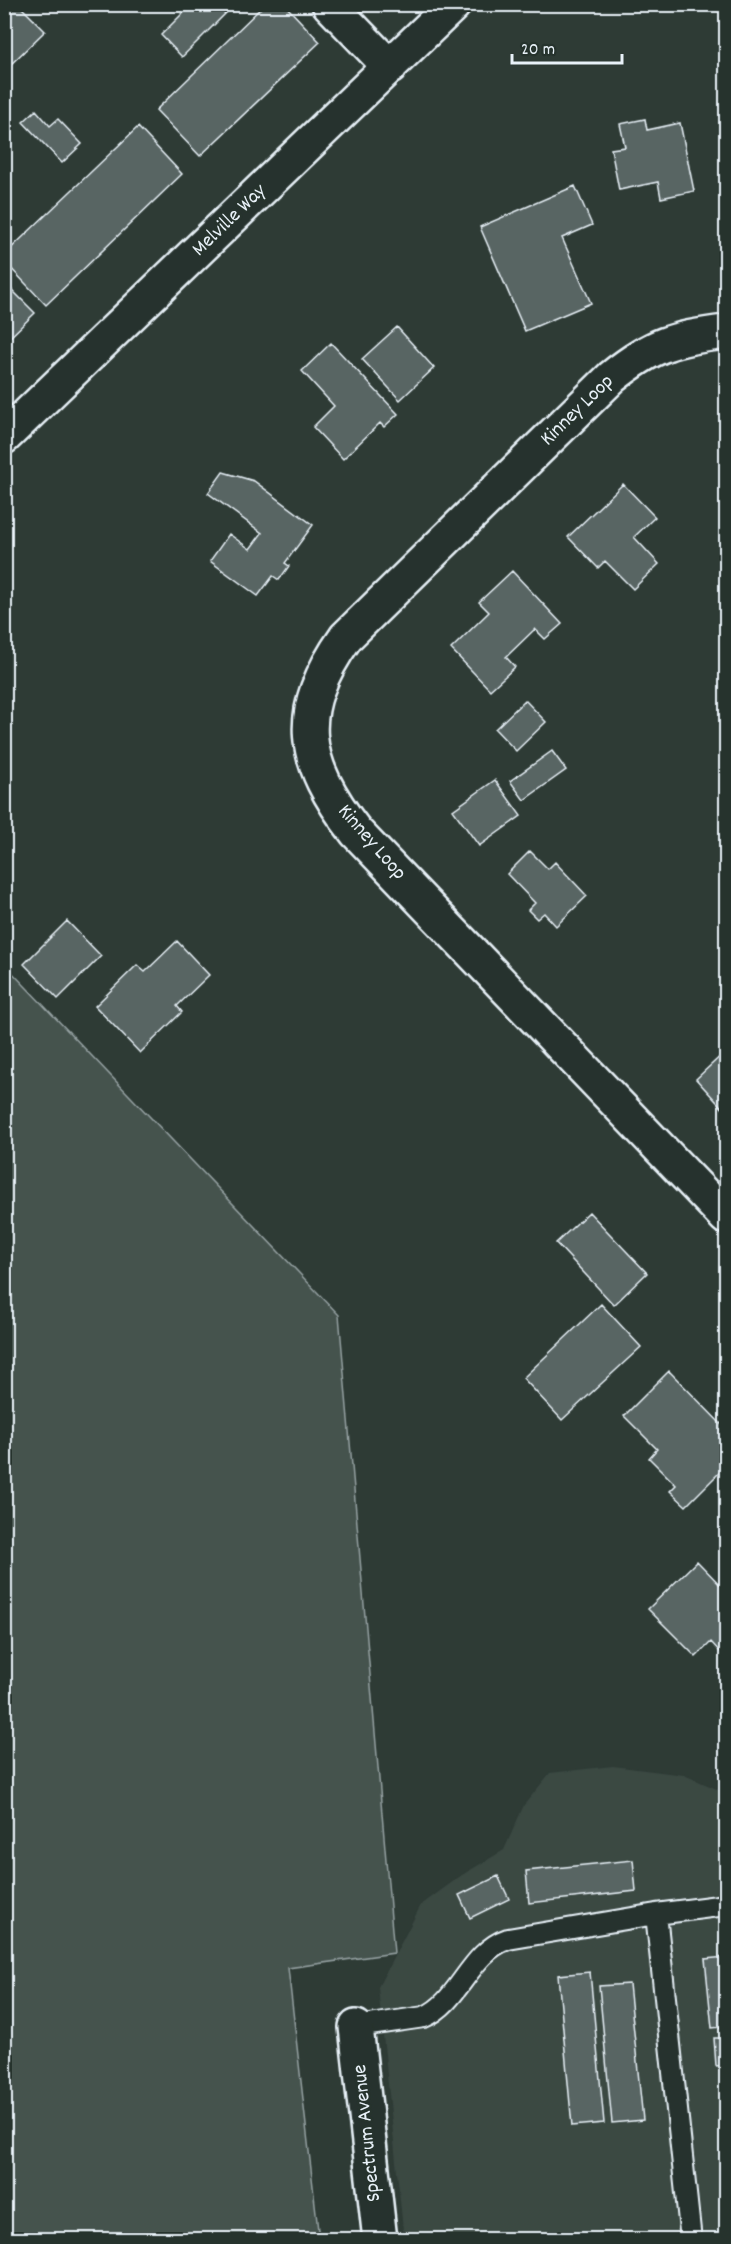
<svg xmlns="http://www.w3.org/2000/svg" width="731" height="2244" viewBox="0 0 731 2244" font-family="Dekko,sans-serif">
<rect width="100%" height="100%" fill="#2e3b35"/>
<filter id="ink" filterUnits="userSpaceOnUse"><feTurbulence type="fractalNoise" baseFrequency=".0167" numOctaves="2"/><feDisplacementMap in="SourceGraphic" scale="12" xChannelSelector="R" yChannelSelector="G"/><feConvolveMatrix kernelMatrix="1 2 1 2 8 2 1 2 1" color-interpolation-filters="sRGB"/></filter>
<g filter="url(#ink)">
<path fill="#3b4843" d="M 613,1766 L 684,1775 L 726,1793 L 726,2239 L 404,2239 L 378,1987 L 421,1905 L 462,1875 L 504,1850 L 524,1805 L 550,1773 Z"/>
<path fill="#45524e" stroke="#96a2a3" stroke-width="1.5" d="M 5,965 L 339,1315 L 394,1953 L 288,1968 L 319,2239 L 5,2239 Z"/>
<path fill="#596563" stroke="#e8f1f8" stroke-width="1.5" d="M 4,4 L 18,4 L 45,31 L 4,71 Z
M 192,4 L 235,4 L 182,57 L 161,35 Z
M 265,4 L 284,4 L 320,42 L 200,156 L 156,110 Z
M 36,110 L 50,126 L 58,119 L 82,144 L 62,163 L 23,122 Z
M 645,119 L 647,130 L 680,123 L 694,191 L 661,198 L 658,182 L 619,190 L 611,149 L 625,147 L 620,124 Z
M 138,127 L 182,174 L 46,305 L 4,261 L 4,255 Z
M 575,186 L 592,225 L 562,238 L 591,303 L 525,331 L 480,227 Z
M 4,282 L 35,313 L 4,343 Z
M 397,327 L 434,368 L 400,400 L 362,359 Z
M 331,343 L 398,414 L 384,427 L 380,423 L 343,459 L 313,427 L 334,406 L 302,371 Z
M 223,472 L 254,481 L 313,525 L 285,563 L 289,566 L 279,580 L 273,576 L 258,596 L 210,561 L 229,534 L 250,549 L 262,533 L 208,493 Z
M 623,484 L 655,517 L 634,537 L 659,564 L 633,589 L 605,561 L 598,568 L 568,537 Z
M 512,571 L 562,624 L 545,639 L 535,629 L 506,657 L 515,667 L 490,690 L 451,649 L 489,612 L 479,602 Z
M 525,700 L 546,722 L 516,751 L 495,729 Z
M 552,751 L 566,770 L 524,800 L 510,781 Z
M 495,780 L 521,816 L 479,846 L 453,810 Z
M 530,851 L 548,869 L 555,862 L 587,896 L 556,926 L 544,913 L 537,919 L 528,910 L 535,903 L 507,874 Z
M 67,921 L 101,956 L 58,999 L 24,964 Z
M 177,941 L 209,975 L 177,1006 L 182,1012 L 140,1053 L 95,1006 L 137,965 L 145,972 Z
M 726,1051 L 726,1112 L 696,1079 Z
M 589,1212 L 647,1273 L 614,1305 L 556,1243 Z
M 601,1304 L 641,1347 L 562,1420 L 523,1378 Z
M 669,1371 L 726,1429 L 726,1466 L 686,1506 L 670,1491 L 676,1485 L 649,1458 L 657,1449 L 624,1416 Z
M 697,1561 L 726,1591 L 726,1650 L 722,1654 L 711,1642 L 696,1657 L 648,1609 Z
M 633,1860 L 636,1891 L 529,1903 L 526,1871 Z
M 498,1876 L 509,1899 L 470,1918 L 459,1895 Z
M 726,1957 L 726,2080 L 725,2065 L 716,2066 L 714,2038 L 723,2038 L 721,2027 L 712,2028 L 705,1959 Z
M 590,1972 L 604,2123 L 572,2126 L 558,1975 Z
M 629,1984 L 643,2120 L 612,2123 L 599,1986 Z"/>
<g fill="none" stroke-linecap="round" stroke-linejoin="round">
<g stroke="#e8f1f8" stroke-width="24">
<path id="lane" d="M 656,1914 L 691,2240
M 356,2027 L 424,2017 C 460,2002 469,1952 508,1939 L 656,1914 L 726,1905"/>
</g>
<g stroke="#e8f1f8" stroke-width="38">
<path id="street" d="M 329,4 L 390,67
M 726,332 C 674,338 653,344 612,377 L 346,637 C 293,712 301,761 356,832 L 726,1217
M 4,437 L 454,4
M 356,2027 L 380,2240"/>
</g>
<use href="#lane" stroke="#26332d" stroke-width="20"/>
<use href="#street" stroke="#26332d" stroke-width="33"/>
</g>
</g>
<g text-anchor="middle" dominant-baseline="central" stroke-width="5" stroke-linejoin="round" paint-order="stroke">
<g font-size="21" fill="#e8f1f8" stroke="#26332d">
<text transform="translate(230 221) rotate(-44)">Melville Way</text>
<text transform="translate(578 411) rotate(-44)">Kinney Loop</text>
<text transform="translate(371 843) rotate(49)">Kinney Loop</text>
<text transform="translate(368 2133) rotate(-96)">Spectrum Avenue</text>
</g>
</g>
<rect width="731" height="2244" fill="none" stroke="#26332d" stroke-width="24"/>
<rect x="12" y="12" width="707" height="2220" fill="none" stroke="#e8f1f8" stroke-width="2" filter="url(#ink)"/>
<path d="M512 54v9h110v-9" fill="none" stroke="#e8f1f8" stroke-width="3"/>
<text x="521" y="54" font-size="18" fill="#e8f1f8" stroke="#26332d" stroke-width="4.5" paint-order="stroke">20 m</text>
</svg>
